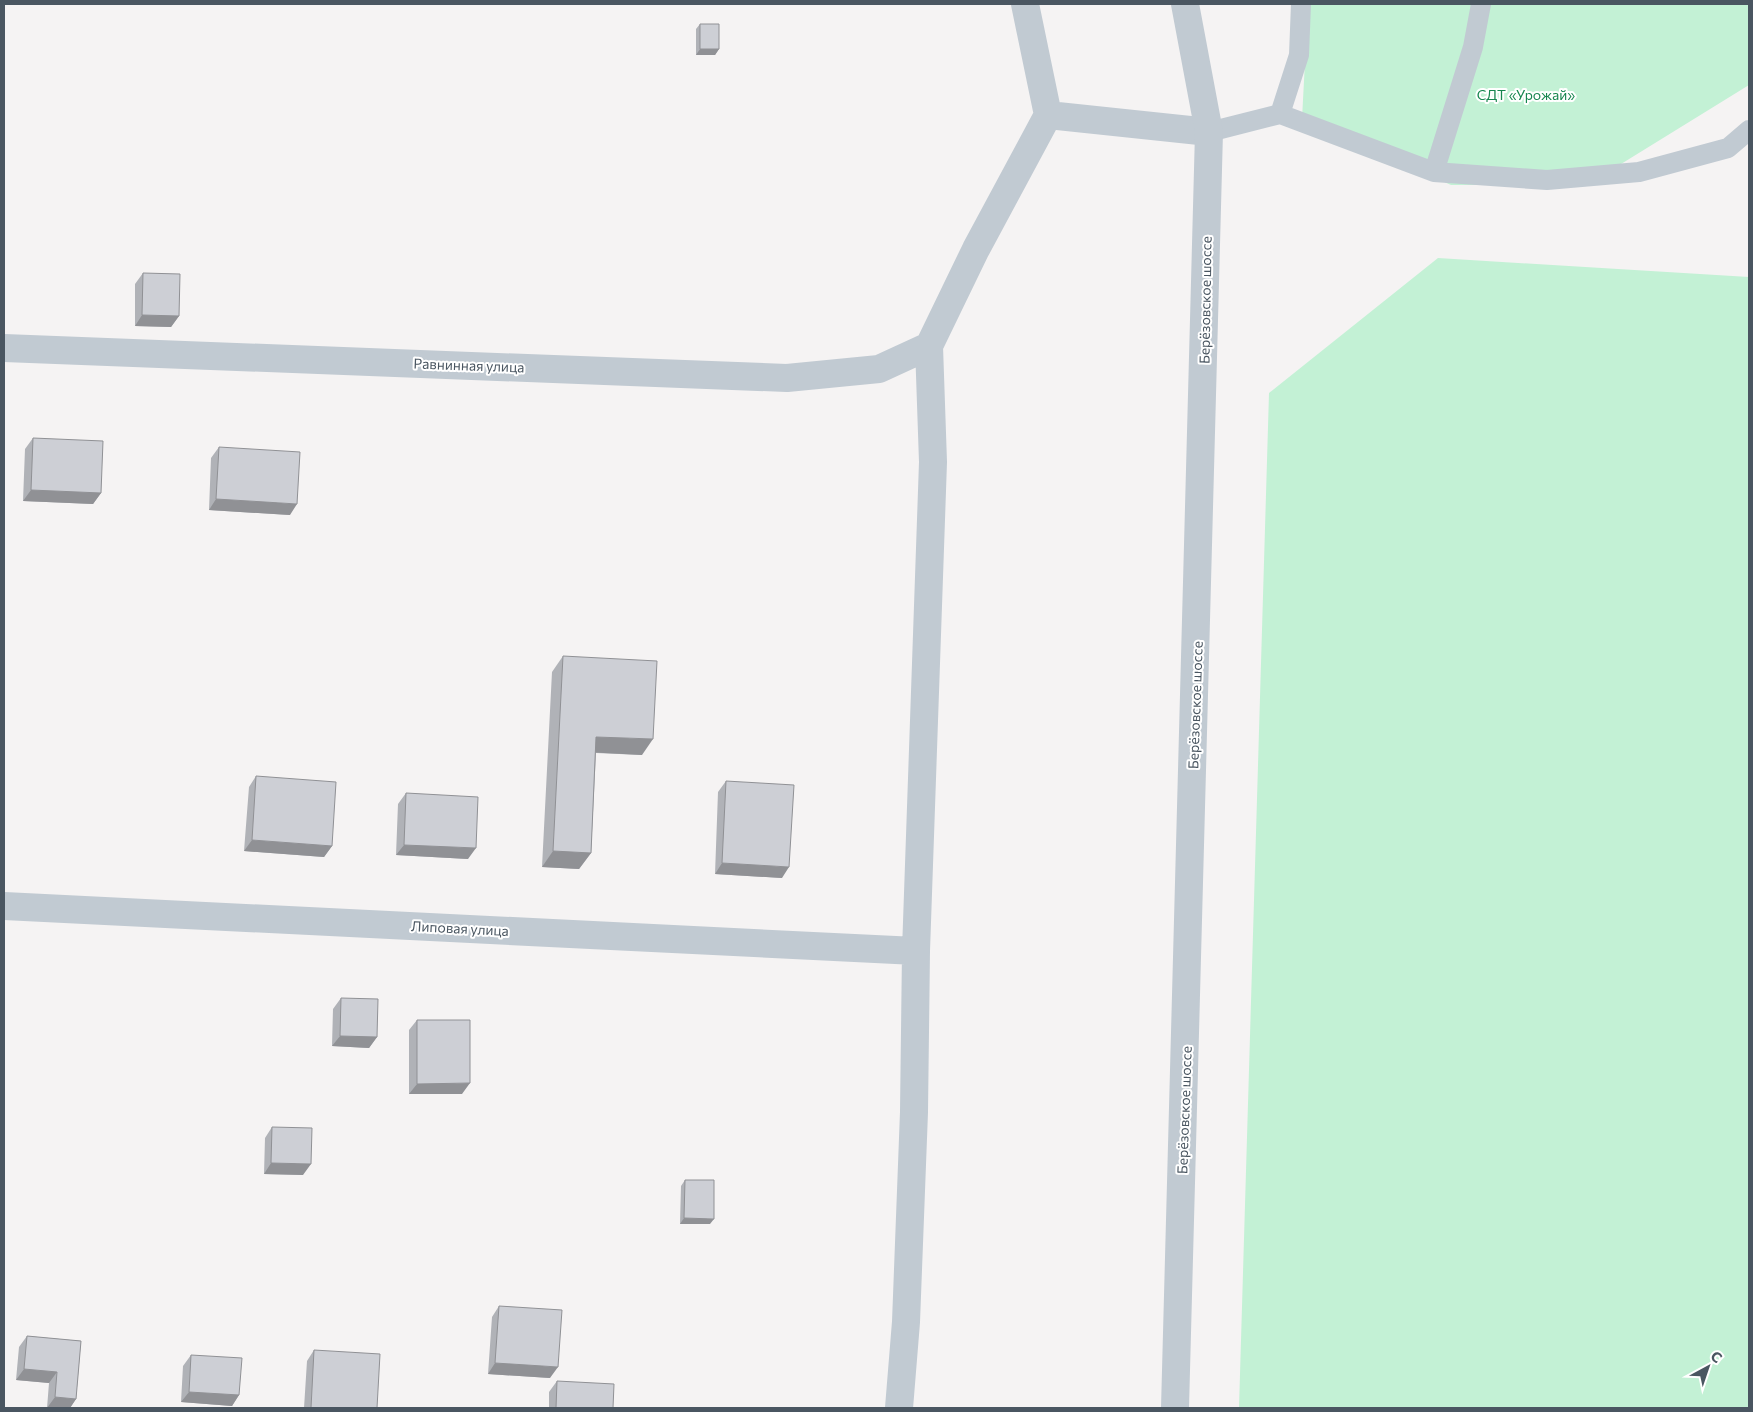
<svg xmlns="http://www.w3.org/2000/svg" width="1753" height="1412" viewBox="0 0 1753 1412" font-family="Commissioner,sans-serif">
<rect width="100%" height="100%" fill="#f5f3f3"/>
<path fill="#c3f1d5" d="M 1308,4 L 1749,4 L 1749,85 L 1587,185 L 1451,185 L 1302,119 Z
M 1438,258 L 1749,277 L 1749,1408 L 1239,1408 L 1269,393 Z"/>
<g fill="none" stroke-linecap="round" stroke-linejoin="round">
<path stroke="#c1cad2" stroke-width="20" d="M 1280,114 L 1434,172 L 1547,180 L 1639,172 L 1728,148 L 1749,130
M 1209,132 L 1280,114 L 1299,55 L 1301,4
M 1434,172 L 1473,47 L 1481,4"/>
<path stroke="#c1cad2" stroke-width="28" d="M 1025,4 L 1048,115
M 4,348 L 787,378 L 879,369 L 929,346
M 4,906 L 916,951
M 899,1408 L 906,1322 L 914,1112 L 916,951 L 933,462 L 929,346 L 976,249 L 1048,115 L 1209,132"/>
<path stroke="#c1cad2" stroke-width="28" d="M 1175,1408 L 1209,132 L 1185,4"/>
</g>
<path fill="#b0b2b7" d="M 700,24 L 719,49 L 715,55 L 696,55 L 696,29 Z
M 143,273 L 179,316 L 171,327 L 135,326 L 135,284 Z
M 33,438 L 101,493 L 93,504 L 23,501 L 25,449 Z
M 219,447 L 290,515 L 209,510 L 211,458 Z
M 563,656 L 642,755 L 596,753 L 591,853 L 579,869 L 542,867 L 552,672 Z
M 256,776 L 332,846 L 324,857 L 244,851 L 249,787 Z
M 726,781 L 782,878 L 715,874 L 718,792 Z
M 406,793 L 468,859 L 396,855 L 398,804 Z
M 341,998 L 377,1037 L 369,1048 L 332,1046 L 333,1009 Z
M 417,1020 L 462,1094 L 409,1094 L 409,1030 Z
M 272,1127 L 303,1175 L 264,1174 L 265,1138 Z
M 685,1180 L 710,1224 L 680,1224 L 681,1186 Z
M 499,1306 L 550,1378 L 488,1374 L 492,1317 Z
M 27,1336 L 81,1341 L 76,1399 L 70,1408 L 47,1408 L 49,1383 L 16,1380 L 19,1347 Z
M 314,1350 L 377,1408 L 304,1408 L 307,1361 Z
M 191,1355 L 239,1395 L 232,1406 L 181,1402 L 183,1366 Z
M 557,1381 L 613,1408 L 549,1408 L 549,1392 Z"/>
<path fill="#909195" d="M 700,49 L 719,49 L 715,55 L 696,55 Z
M 142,315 L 179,316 L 171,327 L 135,326 Z
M 31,490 L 101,493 L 93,504 L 23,501 Z
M 216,499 L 297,504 L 290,515 L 209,510 Z
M 596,737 L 653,739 L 642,755 L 585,752 Z
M 252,840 L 332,846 L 324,857 L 244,851 Z
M 404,845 L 476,848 L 468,859 L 396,855 Z
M 553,851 L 591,853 L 579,869 L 542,867 Z
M 722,863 L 789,867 L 782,878 L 715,874 Z
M 340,1036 L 377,1037 L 369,1048 L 332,1046 Z
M 470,1083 L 462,1094 L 409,1094 L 417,1084 Z
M 271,1163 L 311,1164 L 303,1175 L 264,1174 Z
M 684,1218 L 714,1219 L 710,1224 L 680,1224 Z
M 495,1363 L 558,1367 L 550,1378 L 488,1374 Z
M 24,1369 L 57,1372 L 49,1383 L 16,1380 Z
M 189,1392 L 239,1395 L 232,1406 L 181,1402 Z
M 55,1397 L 76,1399 L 70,1408 L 47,1408 Z"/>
<path fill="#cdcfd5" stroke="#909195" d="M 700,24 L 719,24 L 719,49 L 700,49 Z
M 143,273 L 180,274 L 179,316 L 142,315 Z
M 33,438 L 103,441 L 101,493 L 31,490 Z
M 219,447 L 300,452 L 297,504 L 216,499 Z
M 563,656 L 657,661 L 653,739 L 596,737 L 591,853 L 553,851 Z
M 256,776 L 336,782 L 332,846 L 252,840 Z
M 726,781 L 794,785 L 789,867 L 722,863 Z
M 406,793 L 478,797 L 476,848 L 404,845 Z
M 341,998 L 378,999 L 377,1037 L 340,1036 Z
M 417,1020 L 470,1020 L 470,1083 L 417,1084 Z
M 272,1127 L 312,1128 L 311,1164 L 271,1163 Z
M 685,1180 L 714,1180 L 714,1219 L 684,1218 Z
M 499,1306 L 562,1310 L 558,1367 L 495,1363 Z
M 27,1336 L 81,1341 L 76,1399 L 55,1397 L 57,1372 L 24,1369 Z
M 314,1350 L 380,1354 L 377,1408 L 311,1408 Z
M 191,1355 L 242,1358 L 239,1395 L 189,1392 Z
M 557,1381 L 614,1384 L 613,1408 L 556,1408 Z"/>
<g text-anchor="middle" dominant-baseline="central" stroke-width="4" stroke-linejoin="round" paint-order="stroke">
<g font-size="14" fill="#17864f" stroke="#fff">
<text x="1526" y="94">СДТ «Урожай»</text>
</g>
<g font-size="14" fill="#4a5661" stroke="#fff">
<text transform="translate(1205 300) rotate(-89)">Берёзовское шоссе</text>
<text transform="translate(469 365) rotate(2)">Равнинная улица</text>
<text transform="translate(1195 705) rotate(-88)">Берёзовское шоссе</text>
<text transform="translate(460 928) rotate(3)">Липовая улица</text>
<text transform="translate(1184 1110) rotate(-88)">Берёзовское шоссе</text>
</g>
</g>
<rect width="1753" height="1412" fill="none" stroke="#4a5661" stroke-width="10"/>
<g transform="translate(1708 1367) rotate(40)" stroke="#ffffff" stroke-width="4" paint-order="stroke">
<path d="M0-4L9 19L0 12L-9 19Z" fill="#4a5661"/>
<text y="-8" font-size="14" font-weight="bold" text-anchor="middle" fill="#4a5661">С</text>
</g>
</svg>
